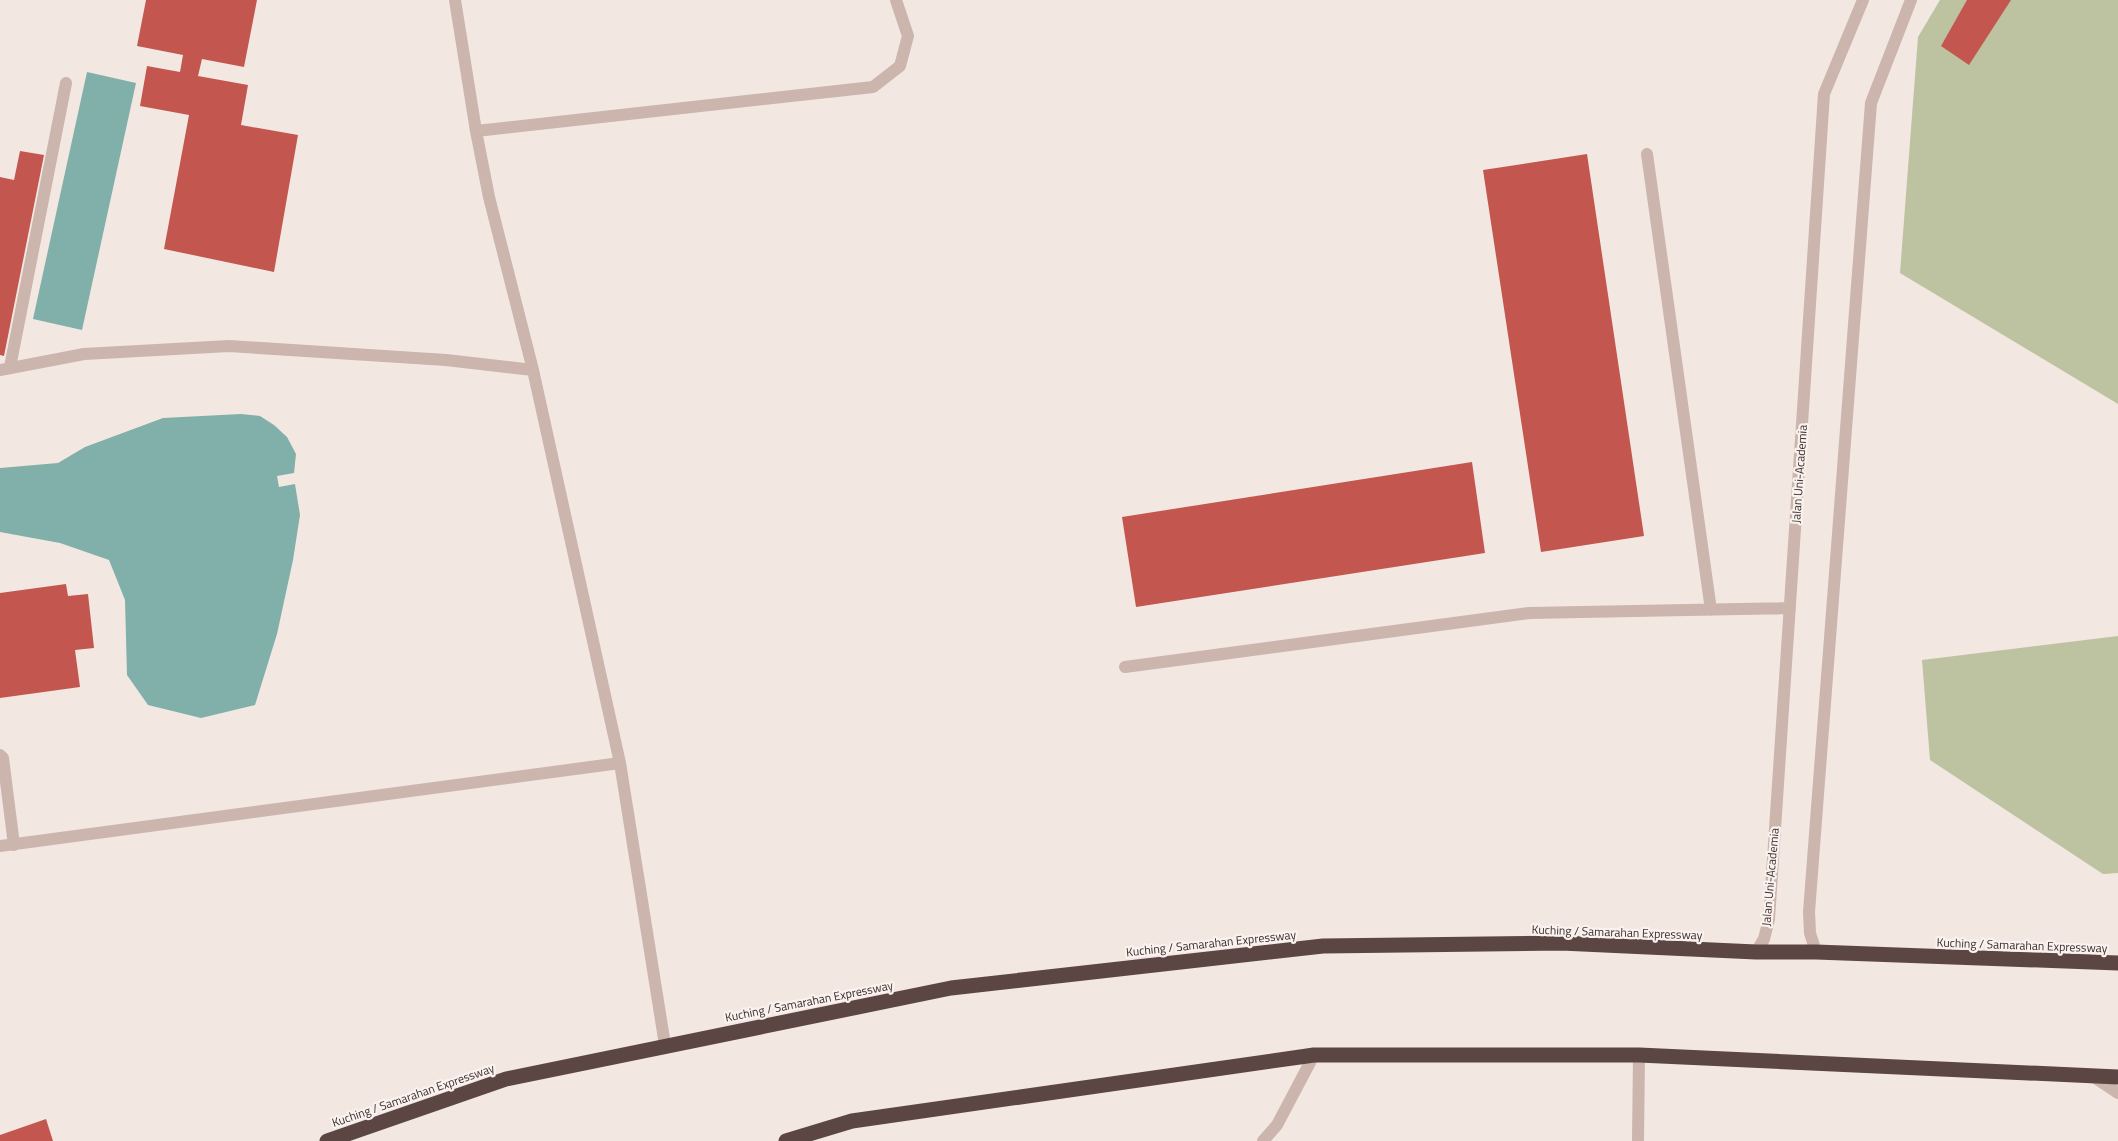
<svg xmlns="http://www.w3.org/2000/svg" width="2118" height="1141" viewBox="0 0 2118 1141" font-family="'Titillium Web',sans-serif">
<rect width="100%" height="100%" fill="#f3e7e1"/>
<path fill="#bdc2a1" d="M 1940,0 L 2118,0 L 2118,404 L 1900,273 L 1918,37 Z
M 2118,636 L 2118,873 L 2103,874 L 1930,760 L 1922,660 Z"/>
<path fill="#80b0a9" d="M 87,72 L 136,83 L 82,330 L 33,319 Z
M 241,414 L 260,416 L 274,425 L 287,437 L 296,454 L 294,473 L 277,476 L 279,487 L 295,484 L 300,515 L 293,560 L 277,634 L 255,705 L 201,718 L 148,705 L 127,675 L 125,600 L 109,560 L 60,543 L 0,532 L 0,468 L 58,463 L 85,447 L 163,418 Z"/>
<path fill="#c3574f" d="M 146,0 L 257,0 L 244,67 L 202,59 L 198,76 L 248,85 L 241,125 L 298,135 L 274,272 L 164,249 L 189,115 L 140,106 L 147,66 L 180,72 L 183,55 L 137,46 Z
M 1967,0 L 2011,0 L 1969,65 L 1941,46 Z
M 20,151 L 44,155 L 4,356 L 0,355 L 0,177 L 14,180 Z
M 1587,154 L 1644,536 L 1541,552 L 1483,170 Z
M 1472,462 L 1485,553 L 1136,607 L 1122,517 Z
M 66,584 L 68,596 L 88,594 L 94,648 L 75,650 L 80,687 L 0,698 L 0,593 Z
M 46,1119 L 53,1141 L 0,1141 L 0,1135 Z"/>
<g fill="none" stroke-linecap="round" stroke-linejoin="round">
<path stroke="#cbb5ad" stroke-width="12" d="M 455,0 L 476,131 L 489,197 L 533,370 L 620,763 L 665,1045
M 476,131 L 873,87 L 900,66 L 908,36 L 896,0
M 1647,154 L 1711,610
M 10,367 L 66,83
M 0,370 L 84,354 L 229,346 L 446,360 L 533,370
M 1125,667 L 1529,613 L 1790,608
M 0,755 L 3,758 L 14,845
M 0,846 L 620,763
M 1756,952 L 1764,939 L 1769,919 L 1824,94 L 1863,0
M 1816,952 L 1810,933 L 1809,912 L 1871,103 L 1911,0
M 2094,1077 L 2118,1093
M 1263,1141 L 1277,1125 L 1314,1055
M 1638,1141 L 1639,1055"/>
<path stroke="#5b4643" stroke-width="15" d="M 327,1141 L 506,1079 L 951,988 L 1323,946 L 1561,943 L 1756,952 L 1816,952 L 2118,963
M 786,1141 L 852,1121 L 1314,1055 L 1639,1055 L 2118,1077"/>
</g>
<g text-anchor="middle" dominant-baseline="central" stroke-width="4.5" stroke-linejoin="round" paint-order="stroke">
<g font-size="12" fill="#3a2d2b" stroke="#faf2ee">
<text transform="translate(1799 474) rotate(-86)">Jalan Uni-Academia</text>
<text transform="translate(1770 877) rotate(-85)">Jalan Uni-Academia</text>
<text transform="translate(1617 932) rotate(2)">Kuching / Samarahan Expressway</text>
<text transform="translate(1211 943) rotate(-6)">Kuching / Samarahan Expressway</text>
<text transform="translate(2022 945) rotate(2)">Kuching / Samarahan Expressway</text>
<text transform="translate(809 1001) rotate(-11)">Kuching / Samarahan Expressway</text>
<text transform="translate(413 1095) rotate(-19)">Kuching / Samarahan Expressway</text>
</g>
</g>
</svg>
